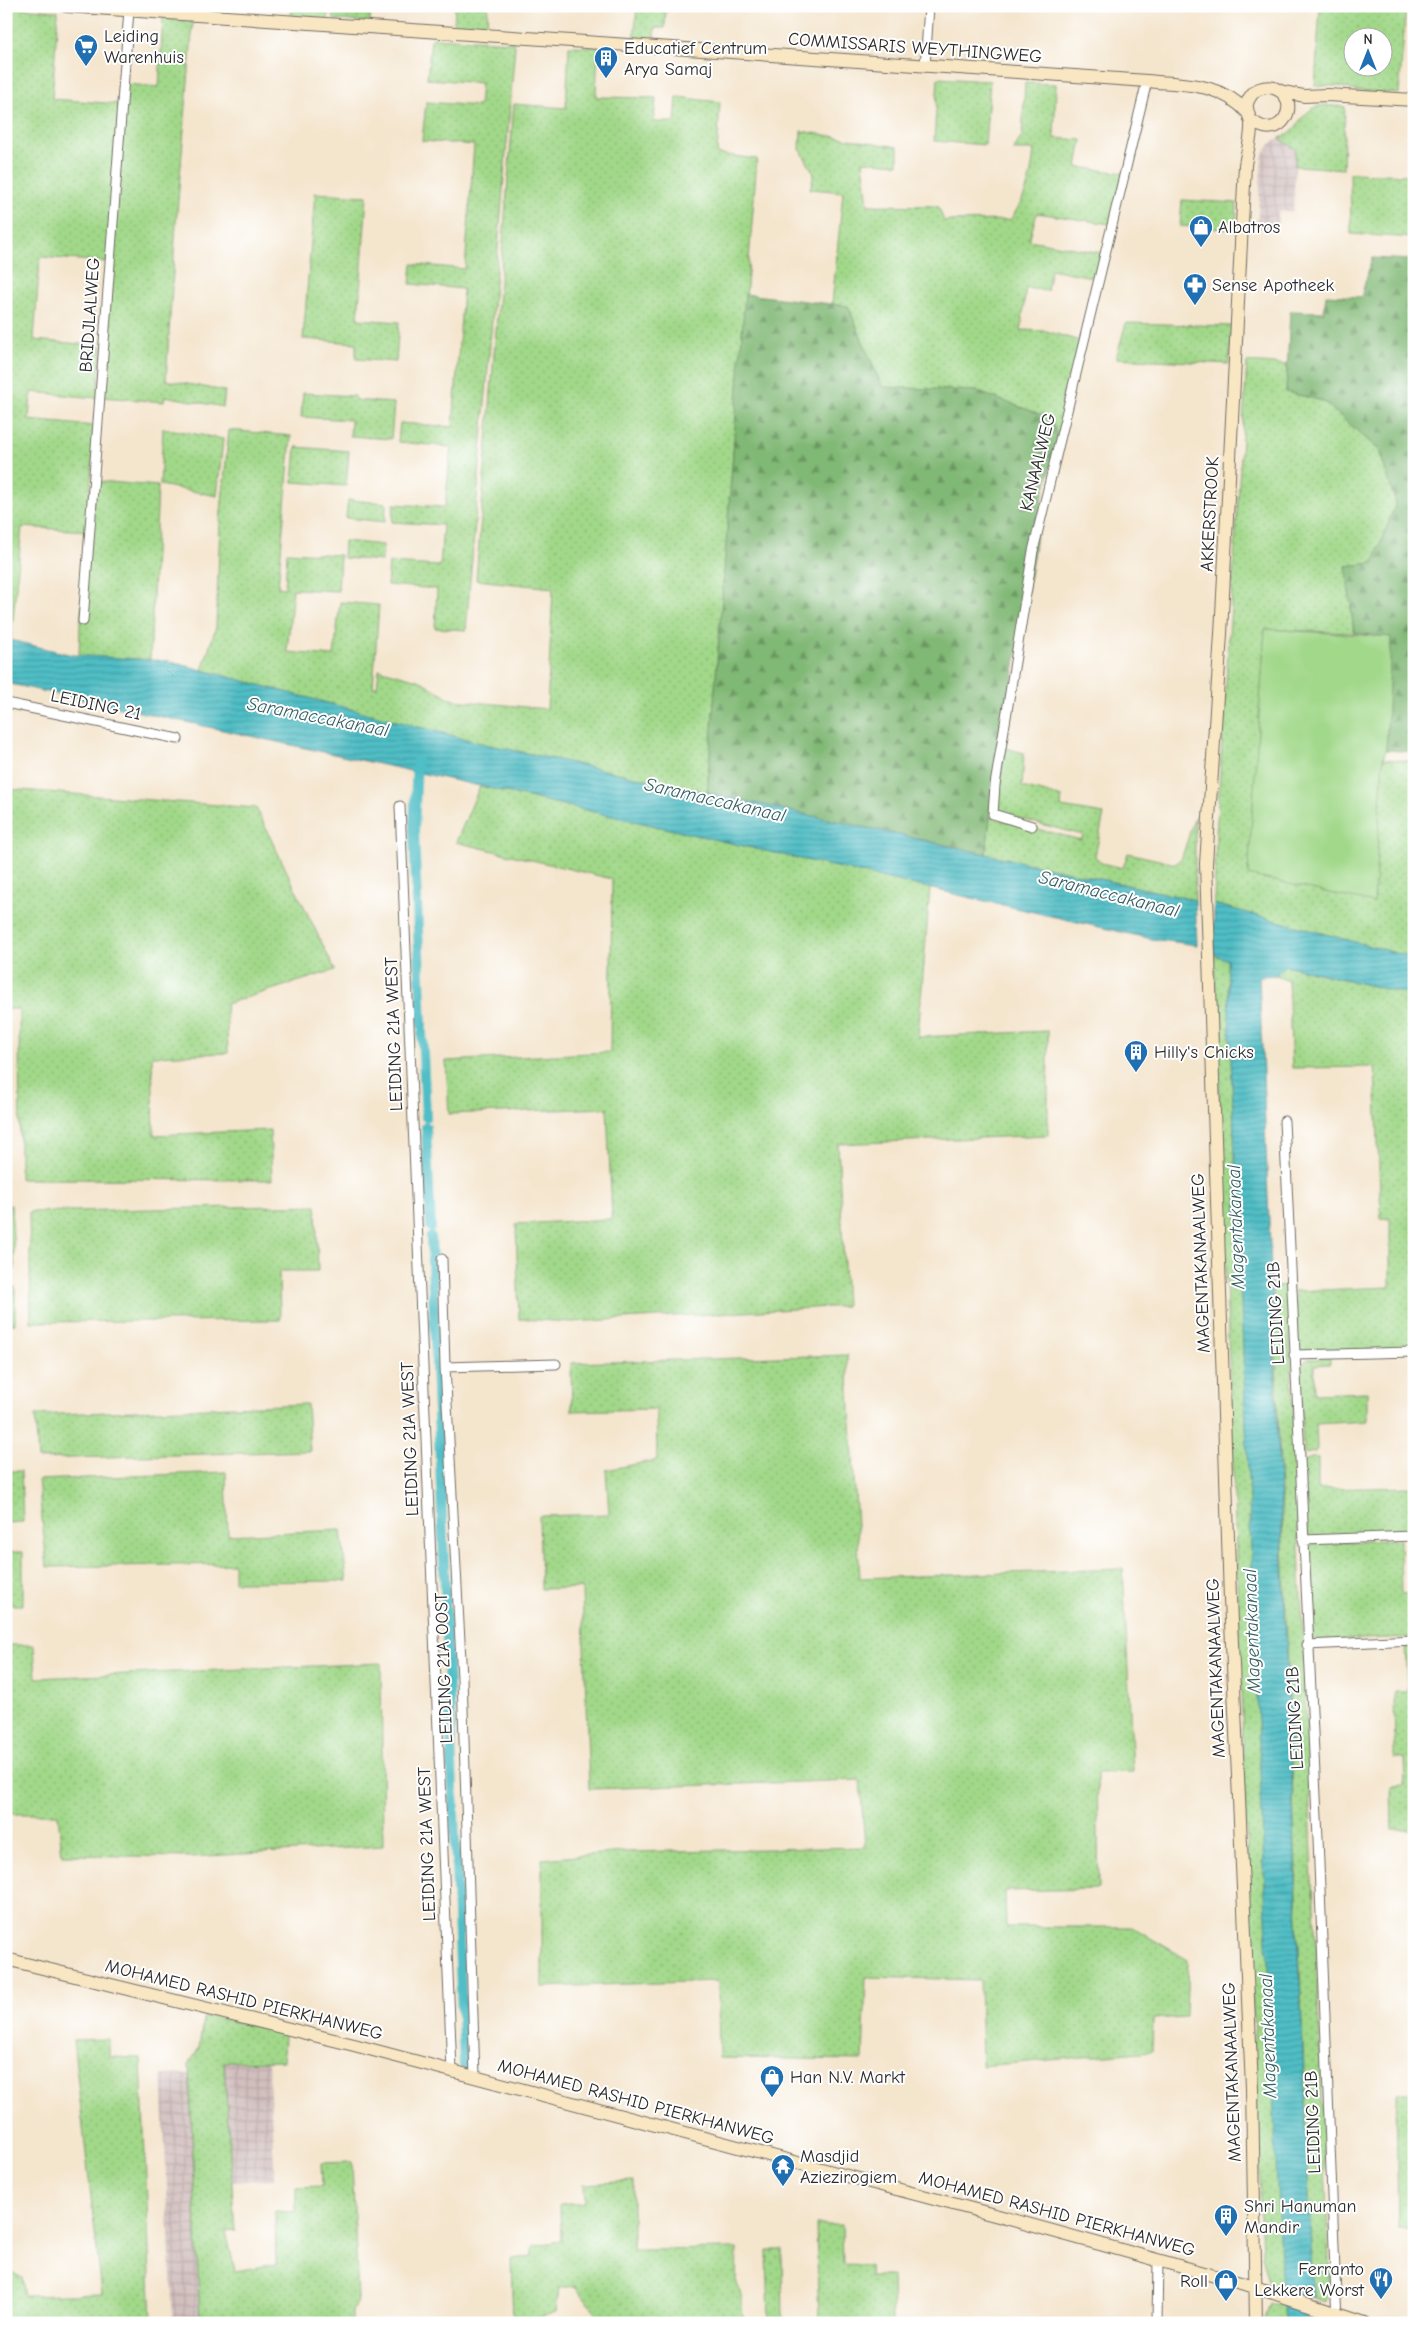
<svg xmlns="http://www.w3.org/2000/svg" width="1420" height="2329" viewBox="0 0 1420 2329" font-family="'Comic Neue',sans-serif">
<defs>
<pattern id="industrial-grid" width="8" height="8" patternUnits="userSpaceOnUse" patternTransform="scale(1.25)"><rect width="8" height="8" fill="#d1bfbe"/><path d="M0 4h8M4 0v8" fill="none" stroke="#b4a4a3"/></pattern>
<pattern id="grass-dots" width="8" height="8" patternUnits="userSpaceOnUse" patternTransform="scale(1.25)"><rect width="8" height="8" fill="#a1d889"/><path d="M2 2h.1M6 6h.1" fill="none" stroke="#8bba76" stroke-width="1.8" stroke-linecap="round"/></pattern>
<pattern id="forest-firs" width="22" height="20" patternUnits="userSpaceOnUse" patternTransform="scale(1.25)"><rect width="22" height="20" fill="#80b875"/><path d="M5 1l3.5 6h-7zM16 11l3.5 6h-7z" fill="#699660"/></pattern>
<pattern id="water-rules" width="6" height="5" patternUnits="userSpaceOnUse" patternTransform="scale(1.25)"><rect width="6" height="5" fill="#50bec6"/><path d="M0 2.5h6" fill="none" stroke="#439ba1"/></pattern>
</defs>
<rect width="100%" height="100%" fill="#fff"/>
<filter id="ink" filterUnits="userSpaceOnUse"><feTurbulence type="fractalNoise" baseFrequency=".02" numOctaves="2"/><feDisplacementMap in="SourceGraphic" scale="10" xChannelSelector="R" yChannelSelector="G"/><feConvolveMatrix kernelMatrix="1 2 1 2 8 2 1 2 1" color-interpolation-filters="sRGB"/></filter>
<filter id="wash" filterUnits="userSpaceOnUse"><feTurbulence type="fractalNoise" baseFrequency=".0096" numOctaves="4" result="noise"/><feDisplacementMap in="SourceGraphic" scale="20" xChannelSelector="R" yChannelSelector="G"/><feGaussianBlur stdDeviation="1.12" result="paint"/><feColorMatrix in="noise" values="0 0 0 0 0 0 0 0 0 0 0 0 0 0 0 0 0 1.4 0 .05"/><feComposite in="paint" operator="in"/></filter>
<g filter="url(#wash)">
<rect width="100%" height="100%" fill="#f4e5cd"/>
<path fill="url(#industrial-grid)" d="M 1280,138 L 1296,150 L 1293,211 L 1278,211 L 1278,224 L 1271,224 L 1271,229 L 1257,228 L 1262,157 L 1270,144 Z
M 268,2061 L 275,2179 L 232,2182 L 224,2062 Z
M 190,2074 L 200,2323 L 173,2323 L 162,2075 Z"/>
<path fill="url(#grass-dots)" stroke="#66825a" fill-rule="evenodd" d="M 292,6 L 328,6 L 328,20 L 291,17 Z
M 332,6 L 371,6 L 370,22 L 334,20 Z
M 455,6 L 488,6 L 487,31 L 454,28 Z
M 637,6 L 666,6 L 665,28 L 655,28 L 654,42 L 634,40 Z
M 1320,6 L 1406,6 L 1399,94 L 1357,91 L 1338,86 L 1315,86 ZM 1352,38 L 1382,38 L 1382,68 L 1352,68 Z
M 6,7 L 58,11 L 52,99 L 119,104 L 107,262 L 40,257 L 34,340 L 102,346 L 97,398 L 31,392 L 29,420 L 95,426 L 87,531 L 22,527 L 11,640 L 6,639 Z
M 163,18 L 193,22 L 176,224 L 166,380 L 225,391 L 223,407 L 165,396 L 164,402 L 102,397 L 126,84 L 159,87 Z
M 433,38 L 513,42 L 515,46 L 466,630 L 435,628 L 437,589 L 387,585 L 389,563 L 440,566 L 443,525 L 392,522 L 394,504 L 445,507 L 451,447 L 398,442 L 400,423 L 453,427 L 463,289 L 410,284 L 412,264 L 465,269 L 474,145 L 422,141 L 426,102 L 479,106 L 481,83 L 427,79 L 431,40 Z
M 569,46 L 598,47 L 596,97 L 656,98 L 654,122 L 675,122 L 677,97 L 720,102 L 717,154 L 757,159 L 707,793 L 476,742 L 202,670 L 216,627 L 220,522 L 229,430 L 291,436 L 278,587 L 285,588 L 287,552 L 340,555 L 338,591 L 293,589 L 287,652 L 334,656 L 340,602 L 379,605 L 373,687 L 377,687 L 379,669 L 421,681 L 453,700 L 547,709 L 553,588 L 476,580 L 514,104 L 566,108 Z
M 938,78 L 990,81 L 985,145 L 934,141 Z
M 1025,83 L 1056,84 L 1054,138 L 1082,140 L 1077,167 L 1123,173 L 1110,224 L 1037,213 L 1029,240 L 1102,253 L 1096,278 L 1051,269 L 1047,291 L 1026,288 L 1021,330 L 1046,331 L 1080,341 L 1058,438 L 976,391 L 882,387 L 848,306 L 832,304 L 843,192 L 810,189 L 814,174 L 800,149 L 801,131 L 898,147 L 898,164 L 863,161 L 868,205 L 938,206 L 944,221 L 1010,220 C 1027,196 1031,179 1034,150 L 1013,150 L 1022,136 Z
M 1325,105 L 1345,107 L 1343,169 L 1295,166 L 1296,150 L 1280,138 C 1304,129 1297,109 1325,105 Z
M 1350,173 L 1414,175 L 1414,238 L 1351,234 Z
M 315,193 L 367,196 L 358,319 L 399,322 L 396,362 L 356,359 L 356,343 L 303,339 Z
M 1182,200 L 1237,203 L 1236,230 L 1180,226 Z
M 1126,323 L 1232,326 L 1229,364 L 1116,358 Z
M 1247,362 L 1287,365 L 1286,392 L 1323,401 L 1379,450 L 1396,503 L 1373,563 L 1346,566 L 1354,633 L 1265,629 L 1373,903 L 1383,759 L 1414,761 L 1414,958 L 1214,904 L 1216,834 Z
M 303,393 L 355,396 L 355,400 L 394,403 L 391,439 L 350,436 L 351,420 L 301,417 Z
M 163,428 L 223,439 L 217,496 L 160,485 Z
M 296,447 L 349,451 L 346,486 L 293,482 Z
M 96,481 L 158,486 L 150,660 L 79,656 L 80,624 Z
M 348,500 L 386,503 L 385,522 L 346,518 Z
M 344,541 L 383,545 L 382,561 L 343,558 Z
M 1006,748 L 1024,753 L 1022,787 L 1062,797 L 1061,807 L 1104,814 L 1095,856 L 1101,863 L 1123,868 L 1128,853 L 1176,864 L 1182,857 L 1195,816 L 1195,900 L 986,854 L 990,817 L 1081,840 L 1083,835 L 997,813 L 999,783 Z
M 480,786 L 930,888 L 918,1037 L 1048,1031 L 1048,1135 L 838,1144 L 846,1306 L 572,1322 L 519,1319 L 516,1224 L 612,1219 L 607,1108 L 449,1114 L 446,1061 L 610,1052 L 612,879 L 456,842 Z
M 7,789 L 256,808 L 335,970 L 226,1004 L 228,1053 L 152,1056 L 154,1135 L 270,1130 L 272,1180 L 20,1179 L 19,1009 L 6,1009 L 6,837 L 10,837 Z
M 1214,954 L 1227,960 L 1282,2288 L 1269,2283 L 1262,2257 Z
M 1285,965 L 1414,996 L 1414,1349 L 1299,1352 L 1295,1291 L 1390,1287 L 1390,1219 L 1381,1218 L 1375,1067 L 1292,1068 L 1288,980 L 1276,975 Z
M 11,1205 L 15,1269 L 6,1269 L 6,1206 Z
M 316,1205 L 318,1271 L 279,1271 L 280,1320 L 31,1322 L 29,1212 Z
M 1288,1286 L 1330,2284 L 1324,2302 L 1313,2298 L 1273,1287 Z
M 6,1287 L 15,1287 L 15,1324 L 6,1325 Z
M 847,1355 L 860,1578 L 1123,1569 L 1133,1772 L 1097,1773 L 1099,1889 L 1005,1891 L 1006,1927 L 1132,1927 L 1188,1960 L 1186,2017 L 1153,2019 L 1152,2051 L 982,2066 L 980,1980 L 866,1977 L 863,2060 L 719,2058 L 718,1981 L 542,1987 L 542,1859 L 624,1852 L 865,1847 L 860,1780 L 589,1789 L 582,1588 L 541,1589 L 539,1516 L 609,1514 L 606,1470 L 657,1460 L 656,1409 L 572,1411 L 571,1363 Z
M 1330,1358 L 1330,1364 L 1314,1365 L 1315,1394 L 1367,1392 L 1367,1421 L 1316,1424 L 1317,1449 L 1315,1452 L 1303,1454 L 1300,1366 L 1308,1359 Z
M 307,1404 L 310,1451 L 38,1459 L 35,1415 Z
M 1311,1458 L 1318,1458 L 1318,1489 L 1414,1487 L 1414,1534 L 1311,1537 L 1307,1535 L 1302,1464 Z
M 6,1471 L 21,1471 L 23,1522 L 6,1523 Z
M 226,1472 L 228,1535 L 341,1530 L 347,1581 L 234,1582 L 234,1564 L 47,1567 L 38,1480 Z
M 1400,1539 L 1401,1594 L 1414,1593 L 1414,1637 L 1313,1641 L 1308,1548 L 1311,1544 Z
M 6,1552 L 23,1552 L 23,1605 L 6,1605 Z
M 1405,1642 L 1414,1642 L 1414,1829 L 1392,1830 L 1391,1786 L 1405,1785 L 1404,1759 L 1395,1759 L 1394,1691 L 1407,1691 Z
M 6,1645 L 34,1645 L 36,1678 L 381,1663 L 383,1846 L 191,1857 L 62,1855 L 58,1814 L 6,1814 Z
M 210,2016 L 284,2033 L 283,2061 L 224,2062 L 235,2230 L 226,2231 L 235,2271 L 276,2264 L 275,2211 L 296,2212 L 296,2187 L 322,2186 L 321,2163 L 352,2162 L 358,2300 L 352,2311 L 352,2323 L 200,2323 L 189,2064 L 199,2048 L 203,2018 Z
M 109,2039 L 109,2057 L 141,2058 L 152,2323 L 6,2323 L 6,2269 L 22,2278 L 25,2296 L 102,2294 L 73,2040 Z
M 1414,2092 L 1414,2228 L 1398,2228 L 1396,2093 Z
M 633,2181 L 633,2250 L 737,2249 L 736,2280 L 742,2299 L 743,2323 L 597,2323 L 596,2314 L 575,2286 L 559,2288 L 556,2312 L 522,2323 L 513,2323 L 511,2259 L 532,2257 L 532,2246 L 561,2241 L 560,2205 L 585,2202 L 584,2184 Z
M 816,2225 L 842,2225 L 843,2264 L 869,2265 L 870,2276 L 892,2276 L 893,2323 L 819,2323 Z
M 767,2250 L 782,2250 L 783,2323 L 769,2323 Z
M 1270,2304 L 1283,2304 L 1284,2323 L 1264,2323 Z"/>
<path fill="url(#forest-firs)" stroke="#567250" d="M 1372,258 L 1414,260 L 1414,752 L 1386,750 L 1391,637 L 1354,633 L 1346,566 L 1373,563 L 1396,503 L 1379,450 L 1323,401 L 1286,392 L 1290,311 L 1324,312 L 1326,295 L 1361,297 Z
M 745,294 L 848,306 L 882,387 L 976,391 L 1051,418 L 1058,438 L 1043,496 L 990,817 L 986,854 L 707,793 Z"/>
<path fill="#a1d889" stroke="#66825a" d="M 1265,629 L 1391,637 L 1386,750 L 1383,759 L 1374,903 L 1248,875 Z"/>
<path fill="url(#water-rules)" stroke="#3e7478" d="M 6,639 L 72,655 L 168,661 L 476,742 L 1195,900 L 1197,945 L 1152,939 L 480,786 L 6,683 Z
M 1214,904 L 1414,958 L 1414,996 L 1285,965 L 1276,975 L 1259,976 L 1313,2298 L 1282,2288 L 1280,2260 L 1227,960 L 1214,954 Z
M 1283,2304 L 1311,2314 L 1312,2323 L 1284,2323 Z"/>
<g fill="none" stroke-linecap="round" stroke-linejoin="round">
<path stroke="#50bec6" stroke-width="10" d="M 417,760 L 414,831 L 422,1026
M 422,1033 L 426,1117
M 426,1127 L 431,1227
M 431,1237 L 464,2065
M 1296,2279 L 1297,2323"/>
</g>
</g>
<g filter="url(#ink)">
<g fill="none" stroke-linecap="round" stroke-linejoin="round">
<g stroke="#716c64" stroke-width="11">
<path id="street" d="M 925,67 L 929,6
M 83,621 L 129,10
M 6,703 L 178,739
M 400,806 L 452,2071
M 1032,826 L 993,814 L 995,785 L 1033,551 L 1147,81
M 1284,1121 L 1318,1838 L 1337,2323
M 442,1259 L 445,1367 L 462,1678 L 475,2077
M 1294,1355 L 1414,1352
M 445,1367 L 556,1364
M 1303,1540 L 1414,1536
M 1307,1645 L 1414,1640
M 1157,2323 L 1158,2261"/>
</g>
<g stroke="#716c64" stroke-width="14">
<path id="secondary" d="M 66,6 L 1147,81 C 1185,85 1219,82 1247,112
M 1280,91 L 1304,96 L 1327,95 L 1414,100
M 1251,120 C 1282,146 1304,98 1274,88 C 1268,86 1260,88 1255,91 C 1252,94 1248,99 1247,104 C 1246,111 1250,116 1251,123 C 1252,137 1247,151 1245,165 L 1221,634 L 1206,864 L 1230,1599 L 1252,2088 L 1256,2323
M 6,1959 L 354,2045 L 1002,2217 L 1255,2287 L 1365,2323"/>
</g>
<use href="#street" stroke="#fff" stroke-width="9"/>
<use href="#secondary" stroke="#f9e7c3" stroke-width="12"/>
</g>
</g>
<defs>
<g id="supermarket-pin" transform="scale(1.25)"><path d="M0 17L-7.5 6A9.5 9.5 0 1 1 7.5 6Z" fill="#1f6fb2" stroke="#fff"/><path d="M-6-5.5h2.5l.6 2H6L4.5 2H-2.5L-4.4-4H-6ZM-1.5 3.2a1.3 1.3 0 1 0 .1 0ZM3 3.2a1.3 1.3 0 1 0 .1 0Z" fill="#fff"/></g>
<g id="building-pin" transform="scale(1.25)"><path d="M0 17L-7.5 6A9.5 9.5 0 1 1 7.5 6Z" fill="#1f6fb2" stroke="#fff"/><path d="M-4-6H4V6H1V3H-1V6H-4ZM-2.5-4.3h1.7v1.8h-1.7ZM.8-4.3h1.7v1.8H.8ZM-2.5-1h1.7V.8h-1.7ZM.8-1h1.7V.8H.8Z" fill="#fff"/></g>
<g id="shop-pin" transform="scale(1.25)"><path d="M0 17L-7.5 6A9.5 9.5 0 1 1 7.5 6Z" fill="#1f6fb2" stroke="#fff"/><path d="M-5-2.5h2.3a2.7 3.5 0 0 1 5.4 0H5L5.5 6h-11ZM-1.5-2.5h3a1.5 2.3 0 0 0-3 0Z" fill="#fff"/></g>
<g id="pharmacy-pin" transform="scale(1.25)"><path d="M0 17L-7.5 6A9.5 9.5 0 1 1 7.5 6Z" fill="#1f6fb2" stroke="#fff"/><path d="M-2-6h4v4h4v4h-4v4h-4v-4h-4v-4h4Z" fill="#fff"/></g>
<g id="temple-pin" transform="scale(1.25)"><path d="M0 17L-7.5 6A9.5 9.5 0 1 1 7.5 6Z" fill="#1f6fb2" stroke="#fff"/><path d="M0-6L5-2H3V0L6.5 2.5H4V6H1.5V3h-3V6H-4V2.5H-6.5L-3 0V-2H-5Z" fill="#fff"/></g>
<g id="restaurant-pin" transform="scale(1.25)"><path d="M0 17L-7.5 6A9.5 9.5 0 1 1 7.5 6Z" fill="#1f6fb2" stroke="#fff"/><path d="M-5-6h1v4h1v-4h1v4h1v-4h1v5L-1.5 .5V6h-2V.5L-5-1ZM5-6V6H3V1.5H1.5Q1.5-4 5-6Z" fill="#fff"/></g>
</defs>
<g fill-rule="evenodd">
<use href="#supermarket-pin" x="86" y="46"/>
<use href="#building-pin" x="606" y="58"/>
<use href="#shop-pin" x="1201" y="227"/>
<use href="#pharmacy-pin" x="1195" y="285"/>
<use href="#building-pin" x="1136" y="1052"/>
<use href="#shop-pin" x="772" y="2077"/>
<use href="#temple-pin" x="783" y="2166"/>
<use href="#building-pin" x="1226" y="2216"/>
<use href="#restaurant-pin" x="1381" y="2279"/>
<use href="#shop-pin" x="1226" y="2281"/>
</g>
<g text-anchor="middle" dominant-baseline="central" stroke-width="4" stroke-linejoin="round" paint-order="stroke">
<g font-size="18" fill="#2b2b2b" stroke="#fff" text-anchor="start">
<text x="104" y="36">Leiding<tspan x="104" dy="21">Warenhuis</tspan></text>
<text x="624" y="48">Educatief Centrum<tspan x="624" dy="21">Arya Samaj</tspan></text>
<text x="1218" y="227">Albatros</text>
<text x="1212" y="285">Sense Apotheek</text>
<text x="1154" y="1052">Hilly's Chicks</text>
<text x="790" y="2077">Han N.V. Markt</text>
<text x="800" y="2156">Masdjid<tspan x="800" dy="21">Aziezirogiem</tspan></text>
<text x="1244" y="2206">Shri Hanuman<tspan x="1244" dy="21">Mandir</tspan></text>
<text x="1364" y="2269" text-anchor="end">Ferranto<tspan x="1364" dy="21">Lekkere Worst</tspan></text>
<text x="1208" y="2281" text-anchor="end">Roll</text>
</g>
<g font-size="18" fill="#2b2b2b" stroke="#fff">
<text transform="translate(915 48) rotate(4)">COMMISSARIS WEYTHINGWEG</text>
<text transform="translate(90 315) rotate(-86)">BRIDJLALWEG</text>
<text transform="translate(1038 462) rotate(-76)">KANAALWEG</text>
<text transform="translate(1210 514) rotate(-87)">AKKERSTROOK</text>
<text transform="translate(96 705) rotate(12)">LEIDING 21</text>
<text transform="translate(394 1034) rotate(-92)">LEIDING 21A WEST</text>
<text transform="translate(1201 1263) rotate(-92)">MAGENTAKANAALWEG</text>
<text transform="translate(1276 1313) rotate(-93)">LEIDING 21B</text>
<text transform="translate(410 1439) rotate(-92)">LEIDING 21A WEST</text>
<text transform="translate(444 1668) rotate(-92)">LEIDING 21A OOST</text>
<text transform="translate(1216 1668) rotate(-92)">MAGENTAKANAALWEG</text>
<text transform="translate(1295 1718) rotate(-93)">LEIDING 21B</text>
<text transform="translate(427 1844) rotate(-92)">LEIDING 21A WEST</text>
<text transform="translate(244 2000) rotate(14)">MOHAMED RASHID PIERKHANWEG</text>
<text transform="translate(1232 2072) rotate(-92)">MAGENTAKANAALWEG</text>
<text transform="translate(636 2102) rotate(15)">MOHAMED RASHID PIERKHANWEG</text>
<text transform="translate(1313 2122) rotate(-92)">LEIDING 21B</text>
<text transform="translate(1057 2214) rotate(15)">MOHAMED RASHID PIERKHANWEG</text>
</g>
<g font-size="19" font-style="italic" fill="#385e61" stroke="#fff">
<text transform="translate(318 717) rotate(11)">Saramaccakanaal</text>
<text transform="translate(715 800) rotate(13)">Saramaccakanaal</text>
<text transform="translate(1109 894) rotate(14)">Saramaccakanaal</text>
<text transform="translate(1236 1227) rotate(-92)">Magentakanaal</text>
<text transform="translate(1252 1631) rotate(-92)">Magentakanaal</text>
<text transform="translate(1268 2036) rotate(-92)">Magentakanaal</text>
</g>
</g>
<rect width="1420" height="2329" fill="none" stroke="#fff" stroke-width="25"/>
<g transform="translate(1368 52)"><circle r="24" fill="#ffffff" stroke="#aaaaaa"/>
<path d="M0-4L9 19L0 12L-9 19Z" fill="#1f6fb2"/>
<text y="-8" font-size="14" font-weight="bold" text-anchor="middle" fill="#2b2b2b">N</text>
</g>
</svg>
